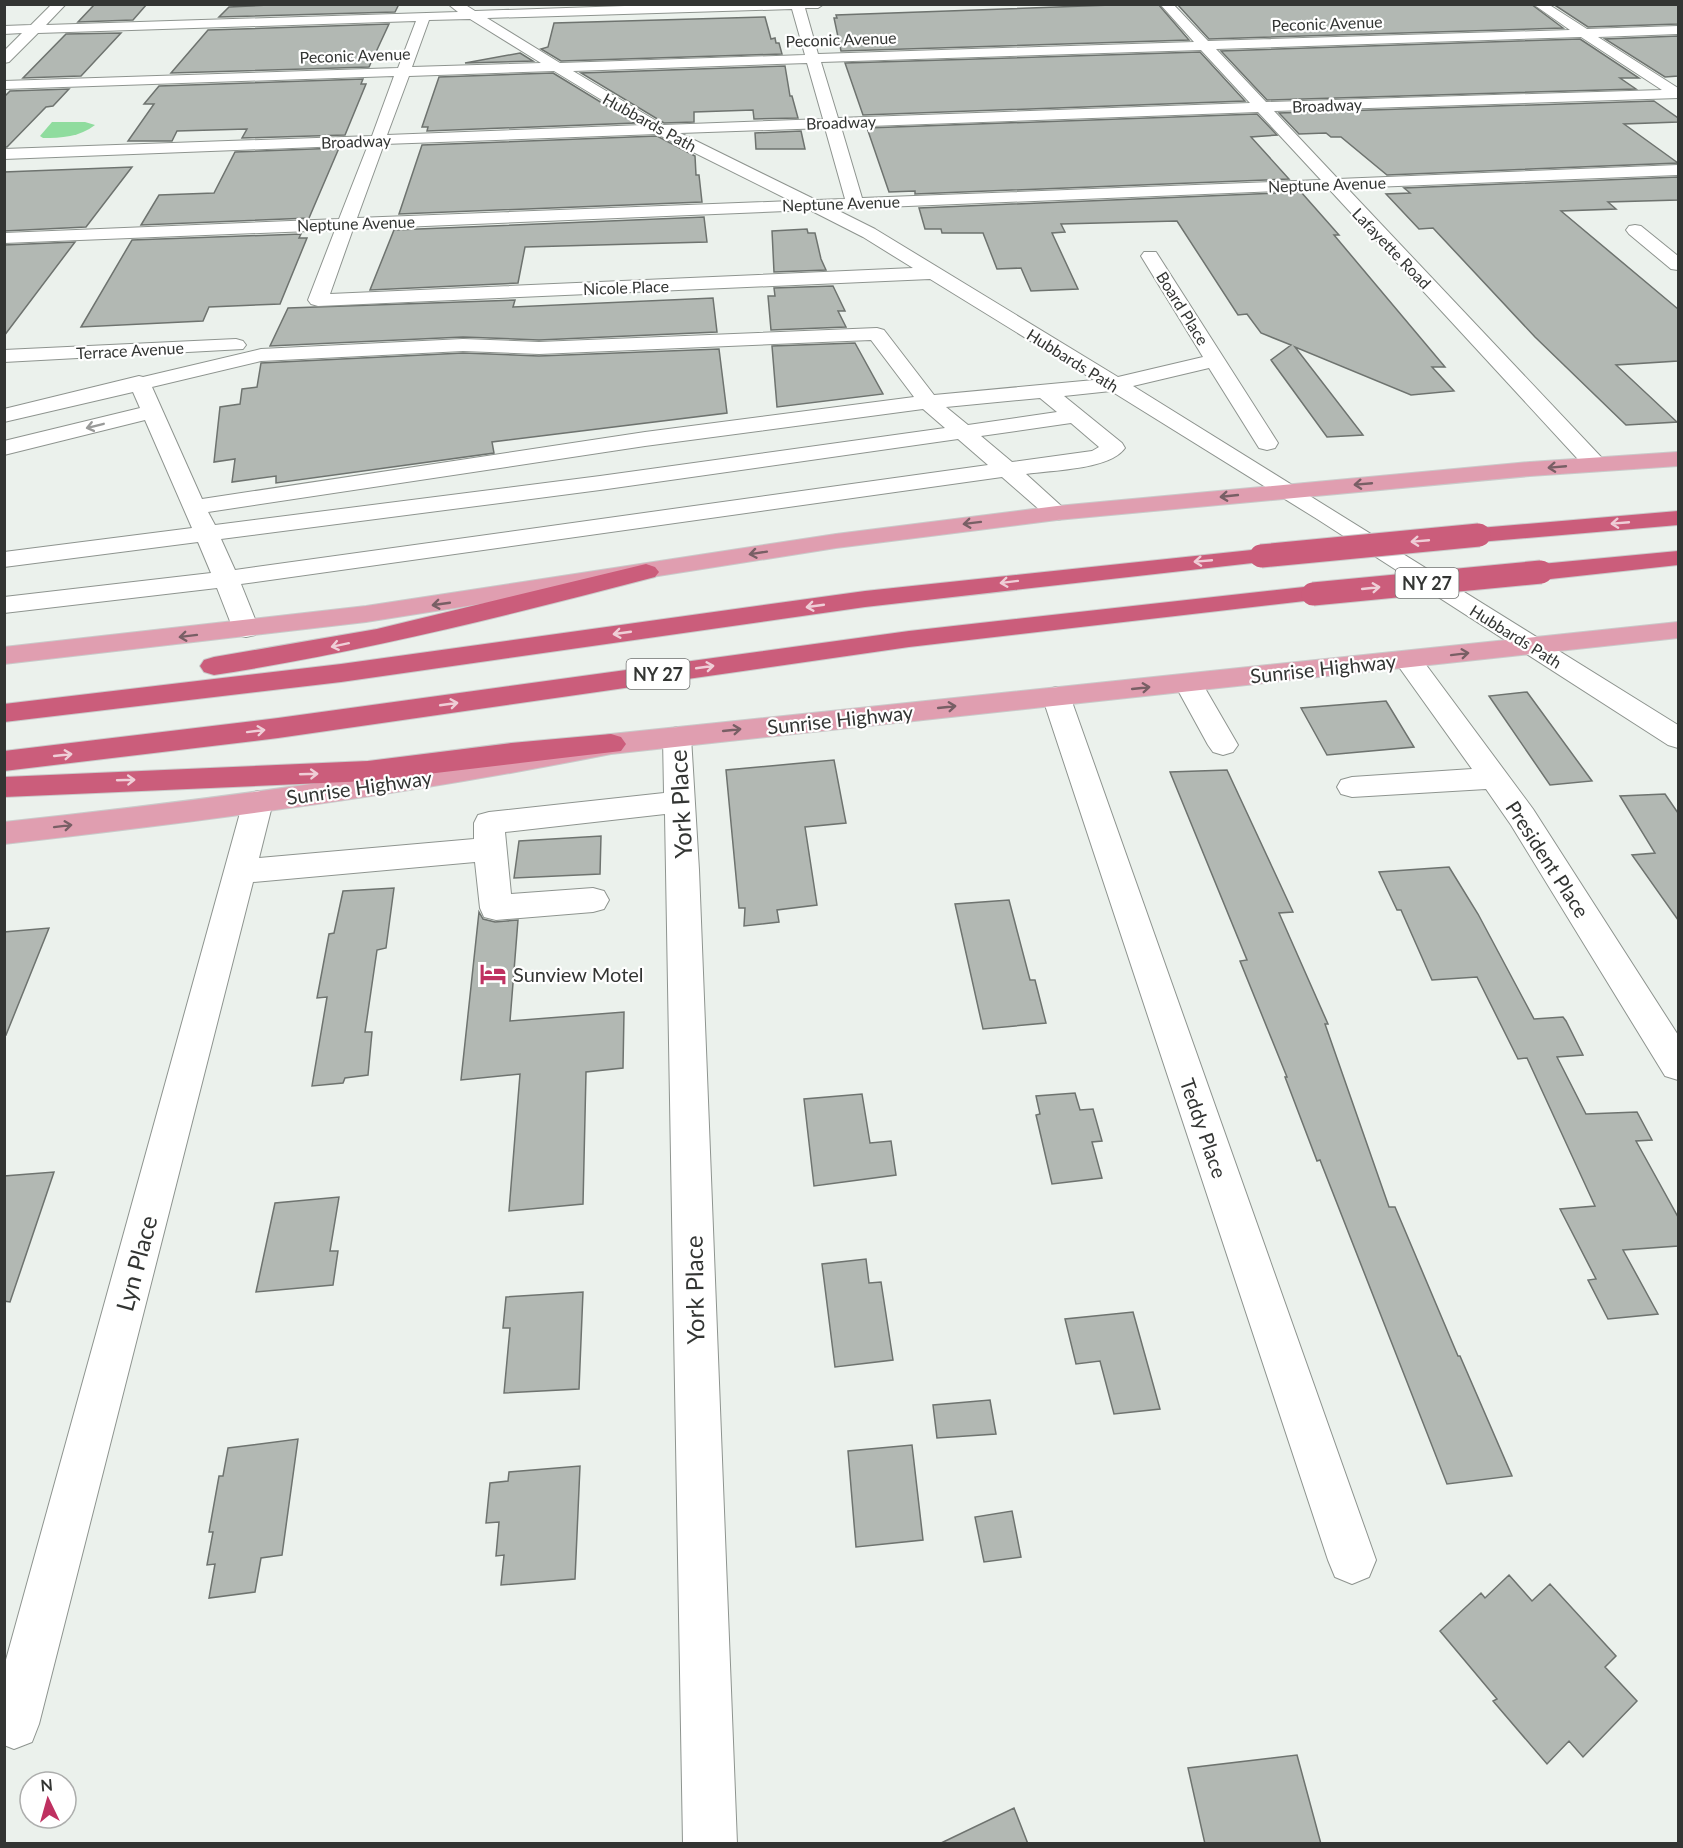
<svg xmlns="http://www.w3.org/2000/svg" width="1683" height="1848" viewBox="0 0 1683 1848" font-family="Lato,sans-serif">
<rect width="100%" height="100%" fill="#ebf1ec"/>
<path fill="#8fdc9e" d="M 52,122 L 85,122 L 95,125 C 80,137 61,138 43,138 L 40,136 Z"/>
<path fill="#b2b8b3" stroke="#6e736f" stroke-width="1.5" d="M 102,4 L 147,4 L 133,20 L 78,22 L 94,5 Z
M 289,4 L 399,4 L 395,12 L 219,17 L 229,7 Z
M 1139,4 L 1158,4 L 1189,40 L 841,51 L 834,18 L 837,18 L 836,15 Z
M 1177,4 L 1531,4 L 1563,28 L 1209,39 Z
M 1553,4 L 1678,4 L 1678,24 L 1588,27 Z
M 765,17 L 771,39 L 775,38 L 776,43 L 779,43 L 782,54 L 561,61 L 541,49 L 548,47 L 554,23 Z
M 389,24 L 369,67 L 171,73 L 208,30 Z
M 121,33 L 81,76 L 23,78 L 66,34 Z
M 1678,36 L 1678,76 L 1665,77 L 1605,39 Z
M 1580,39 L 1639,78 L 1620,78 L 1636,89 L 1267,100 L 1221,51 Z
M 1200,52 L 1245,101 L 863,115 L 845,63 Z
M 520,53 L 533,61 L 465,63 Z
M 785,66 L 790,96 L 792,96 L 798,118 L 754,119 L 753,110 L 694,112 L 694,122 L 664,123 L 581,73 Z
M 553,73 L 635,123 L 427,131 L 428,127 L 422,127 L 439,77 Z
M 363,79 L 361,84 L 366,84 L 345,135 L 242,138 L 247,129 L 177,131 L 172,141 L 128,141 L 154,104 L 144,104 L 159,86 Z
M 69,89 L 53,106 L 46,107 L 7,147 L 4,147 L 4,97 L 10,91 Z
M 1654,101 L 1678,118 L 1678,122 L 1624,124 L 1678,163 L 1387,175 L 1341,137 L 1331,137 L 1326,133 L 1299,134 L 1279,113 Z
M 1257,114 L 1277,135 L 1251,137 L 1289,179 L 915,194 L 915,191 L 889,192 L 867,128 Z
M 801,131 L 805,149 L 756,149 L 755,133 Z
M 657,136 L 695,156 L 696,175 L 699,175 L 702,202 L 399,214 L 422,145 Z
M 339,148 L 309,218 L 141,225 L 159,195 L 214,193 L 235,152 Z
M 132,167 L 86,227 L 4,231 L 4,172 Z
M 1678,177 L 1678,200 L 1608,202 L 1616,209 L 1561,211 L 1678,309 L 1678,361 L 1616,365 L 1677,422 L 1626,425 L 1535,337 L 1433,228 L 1419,229 L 1386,194 L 1410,193 L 1404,188 Z
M 1301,192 L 1339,235 L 1334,235 L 1445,367 L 1432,367 L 1454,391 L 1411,395 L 1295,347 L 1363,435 L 1327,437 L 1271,360 L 1291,345 L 1261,333 L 1247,314 L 1238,315 L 1177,221 L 1061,224 L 1065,232 L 1052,233 L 1078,289 L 1031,291 L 1021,268 L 997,269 L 983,233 L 942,233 L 941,229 L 925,229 L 919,208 Z
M 704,217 L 707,242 L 525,247 L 518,283 L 370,290 L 394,230 Z
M 807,229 L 808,233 L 815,233 L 821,259 L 826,270 L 774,272 L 772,231 Z
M 301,234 L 299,238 L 307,238 L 280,304 L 209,307 L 203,321 L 81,327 L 132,240 Z
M 75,242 L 4,336 L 4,245 Z
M 833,286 L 845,311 L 838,311 L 846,327 L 771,330 L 768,296 L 775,296 L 774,288 Z
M 713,298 L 717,332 L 539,340 L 463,337 L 270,346 L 288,308 L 515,300 L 513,307 Z
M 855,343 L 883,394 L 777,407 L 772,346 Z
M 719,349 L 727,413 L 492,442 L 494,453 L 276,483 L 276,476 L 232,482 L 235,459 L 214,462 L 220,407 L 240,404 L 242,389 L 257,387 L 261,363 L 463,353 L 539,356 Z
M 1527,692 L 1592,781 L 1550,785 L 1489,696 Z
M 1386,701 L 1414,747 L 1327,755 L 1301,708 Z
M 834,760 L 846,823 L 805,827 L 817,905 L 777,910 L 779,922 L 744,926 L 745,908 L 739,908 L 726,770 Z
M 1227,770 L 1293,912 L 1279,913 L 1328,1024 L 1325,1024 L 1389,1207 L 1395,1207 L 1458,1356 L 1460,1356 L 1512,1476 L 1447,1484 L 1320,1160 L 1317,1161 L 1285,1077 L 1287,1077 L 1240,961 L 1247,960 L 1170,772 Z
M 1665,794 L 1678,813 L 1678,920 L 1632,855 L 1655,853 L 1620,796 Z
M 601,836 L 600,874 L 514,878 L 519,841 Z
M 1449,867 L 1478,914 L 1534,1019 L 1563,1017 L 1566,1021 L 1583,1055 L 1557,1057 L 1586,1114 L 1637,1112 L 1652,1140 L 1636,1141 L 1678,1217 L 1678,1246 L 1623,1250 L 1658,1314 L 1608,1319 L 1588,1280 L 1596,1279 L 1560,1209 L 1595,1206 L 1527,1058 L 1518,1059 L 1477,977 L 1432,980 L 1401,910 L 1397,910 L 1379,872 Z
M 394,888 L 386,948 L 377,950 L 365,1032 L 372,1032 L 368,1075 L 345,1078 L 343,1083 L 312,1086 L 327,997 L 317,998 L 329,934 L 334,933 L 343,891 Z
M 1009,900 L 1030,980 L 1035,980 L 1046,1023 L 983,1029 L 955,904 Z
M 479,912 L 483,919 L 495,922 L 518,920 L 510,1021 L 624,1012 L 623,1068 L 586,1072 L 583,1204 L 509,1211 L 520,1074 L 461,1080 Z
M 49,928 L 6,1035 L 4,1034 L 4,932 Z
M 1075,1093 L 1080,1110 L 1093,1109 L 1102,1141 L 1092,1142 L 1102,1178 L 1052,1184 L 1036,1115 L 1040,1114 L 1036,1096 Z
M 862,1094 L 870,1143 L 891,1141 L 896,1175 L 814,1186 L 804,1099 Z
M 54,1172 L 10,1302 L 4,1301 L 4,1176 Z
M 339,1197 L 330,1251 L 338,1251 L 333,1285 L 256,1292 L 275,1203 Z
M 866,1259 L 869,1283 L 881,1282 L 893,1360 L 835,1367 L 822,1264 Z
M 583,1292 L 579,1389 L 504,1393 L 510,1328 L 503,1328 L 506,1297 Z
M 1133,1312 L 1160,1409 L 1114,1414 L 1100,1361 L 1076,1364 L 1065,1319 Z
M 990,1400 L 996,1434 L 937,1438 L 933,1405 Z
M 298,1439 L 282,1555 L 261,1558 L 255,1592 L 209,1598 L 215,1564 L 207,1565 L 213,1532 L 209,1532 L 219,1476 L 223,1476 L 228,1448 Z
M 912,1445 L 923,1540 L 856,1547 L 848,1451 Z
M 580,1466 L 575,1579 L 501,1585 L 504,1555 L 496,1556 L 499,1522 L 486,1523 L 490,1483 L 508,1481 L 509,1472 Z
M 1012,1511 L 1021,1557 L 984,1562 L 975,1517 Z
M 1509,1575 L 1532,1601 L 1550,1584 L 1616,1656 L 1605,1667 L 1637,1701 L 1583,1757 L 1569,1741 L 1547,1764 L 1493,1701 L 1497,1699 L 1440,1631 L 1481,1593 L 1485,1598 Z
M 1297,1755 L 1321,1844 L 1205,1844 L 1188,1768 Z
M 1014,1808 L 1028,1844 L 939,1844 Z"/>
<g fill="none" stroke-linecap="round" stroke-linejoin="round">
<g stroke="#8e948f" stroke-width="2">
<path id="minor" d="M 52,4 L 66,4 L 46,25 L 458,12 L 448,4 L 464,4 L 475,11 L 683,4 L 824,4 L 818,8 L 805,8 L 818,54 L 1194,42 L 1160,4 L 1173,4 L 1208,41 L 1570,30 L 1533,4 L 1548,4 L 1587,29 L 1678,26 L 1678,34 L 1598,37 L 1678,88 L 1678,98 L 1274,111 L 1338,179 L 1678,165 L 1678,175 L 1347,188 L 1603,459 L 1606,464 L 1603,469 L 1595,471 L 1587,469 L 1329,189 L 835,209 L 875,229 L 1118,377 L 1203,357 L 1141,256 L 1144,252 L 1156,252 L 1278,443 L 1275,448 L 1267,450 L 1259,448 L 1209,368 L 1133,386 L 1678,725 L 1678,748 L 1668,745 L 1317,519 L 1111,391 L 1064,396 L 1122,443 L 1125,448 C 1110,470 1051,470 1026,474 L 1069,513 L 1065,518 L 1057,520 L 1049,518 L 1002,477 L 241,584 L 259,629 L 255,635 L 246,637 L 237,635 L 233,629 L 217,588 L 4,613 L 4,597 L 211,573 L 198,542 L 4,567 L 4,552 L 192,528 L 145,420 L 4,455 L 4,441 L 140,408 L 133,392 L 4,422 L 4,409 L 139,376 L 143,377 L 261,349 L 463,339 L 539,342 L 877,328 L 884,330 L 934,395 L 1094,380 L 930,279 L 318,306 L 311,304 L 308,300 L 335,230 L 4,243 L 4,233 L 339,219 L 368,145 L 4,159 L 4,149 L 372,136 L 394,76 L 4,89 L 4,81 L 398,68 L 416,21 L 38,33 L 9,62 L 4,63 L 4,51 L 22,33 L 4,34 L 4,26 L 31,25 ZM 792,9 L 805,55 L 560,63 L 487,18 ZM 470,19 L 541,63 L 412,67 L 429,20 ZM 1581,37 L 1662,90 L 1266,102 L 1216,49 ZM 1201,50 L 1250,103 L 838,118 L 821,62 ZM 807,63 L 823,119 L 663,125 L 573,71 ZM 554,71 L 643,125 L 387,135 L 409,76 ZM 1258,112 L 1321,180 L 862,198 L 841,127 ZM 825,128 L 845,199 L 816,200 L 680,133 ZM 657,134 L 791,201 L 357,218 L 384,144 ZM 810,210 L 863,237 L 913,268 L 330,294 L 353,229 ZM 871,340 L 914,397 L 645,432 L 202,499 L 152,387 L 261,361 L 463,351 L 539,354 ZM 1040,398 L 1057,412 L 968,425 L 946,407 ZM 923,409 L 945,428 L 600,476 L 215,525 L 208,512 L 645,446 ZM 1071,423 L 1099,447 L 1092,451 L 1012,462 L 981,436 ZM 958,439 L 988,465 L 235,570 L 221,539 L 600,490 Z
M 1635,225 L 1641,226 L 1678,256 L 1678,270 L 1671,269 L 1629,234 L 1626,230 L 1629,226 Z
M 236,339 L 243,341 L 246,345 L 243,349 L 4,362 L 4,350 Z
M 1408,651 L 1418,654 L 1533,809 L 1678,1035 L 1678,1080 L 1665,1076 L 1511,825 L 1486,789 L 1352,797 L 1341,794 L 1337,787 L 1341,780 L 1352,777 L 1472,769 L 1394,660 L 1398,654 Z
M 1188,674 L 1198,677 L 1202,683 L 1238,745 L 1233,752 L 1223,755 L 1213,752 L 1208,745 L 1174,683 L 1178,677 Z
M 1056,687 L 1066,690 L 1070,696 L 1376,1560 L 1369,1577 L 1352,1584 L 1335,1577 L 1328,1560 L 1042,696 L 1046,690 Z
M 677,727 L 687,730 L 691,737 L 699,870 L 737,1844 L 683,1844 L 665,814 L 505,832 L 511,894 L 593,888 L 604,891 L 609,900 L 604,909 L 593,912 L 496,920 L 484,917 L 480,908 L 475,862 L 253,882 L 39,1724 L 32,1742 L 14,1749 L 4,1745 L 4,1667 L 243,802 L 247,794 L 258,791 L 269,794 L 273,802 L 259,858 L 474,839 L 474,823 L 478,815 L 489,812 L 664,793 L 663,737 L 667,730 Z"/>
</g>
<g stroke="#cacaca" stroke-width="2">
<path id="major" d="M 1678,452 L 1678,466 L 1530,476 L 1057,520 L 836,548 L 366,622 L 4,664 L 4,647 L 366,606 L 836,534 L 1057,506 L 1530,462 Z
M 1678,622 L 1678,638 L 611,754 C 410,794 208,821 4,844 L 4,822 C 208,800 410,773 611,734 Z"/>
</g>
<g stroke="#cacaca" stroke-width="2">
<path id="highway" d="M 1678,511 L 1678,525 L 1479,542 L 1470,540 L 1467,535 L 1470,530 L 1479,528 Z
M 1261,549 L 1270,551 L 1273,556 L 1270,561 L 865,607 L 341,682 L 4,722 L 4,704 L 341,664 L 865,591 Z
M 1678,551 L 1678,565 L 1541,580 L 1532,577 L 1528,572 L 1532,567 L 1541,564 Z
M 646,564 L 655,567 L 659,572 L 655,577 C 509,615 363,652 214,675 L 204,672 L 200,666 L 204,660 L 214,657 L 377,629 Z
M 1313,586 L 1322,589 L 1326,594 L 1322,599 L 909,647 L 278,738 L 4,771 L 4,751 L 278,718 L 909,631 Z
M 611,734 L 621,737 L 626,744 L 621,751 L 368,781 L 4,797 L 4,777 L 368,761 L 511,743 Z"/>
</g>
<use href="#minor" fill="#fff" fill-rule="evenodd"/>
<use href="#major" fill="#e09eb0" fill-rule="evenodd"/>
<use href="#highway" fill="#cb5d7b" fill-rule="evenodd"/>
<g stroke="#cacaca" stroke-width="25" stroke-linecap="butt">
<path id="highway-bridge" d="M 1261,556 L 1479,535
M 1313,594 L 1541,572"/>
</g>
<use href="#highway-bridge" stroke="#cb5d7b" stroke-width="23"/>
</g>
<defs><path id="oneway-shaft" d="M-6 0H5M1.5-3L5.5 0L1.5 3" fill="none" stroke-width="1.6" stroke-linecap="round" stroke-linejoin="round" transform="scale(1.5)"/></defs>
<use stroke="#999a99" href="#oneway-shaft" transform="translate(95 426) rotate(166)"/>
<g stroke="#785f65">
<use href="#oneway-shaft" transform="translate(1557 467) rotate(175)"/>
<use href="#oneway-shaft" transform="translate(1363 484) rotate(175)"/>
<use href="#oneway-shaft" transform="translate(1229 496) rotate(174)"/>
<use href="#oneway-shaft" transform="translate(972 523) rotate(173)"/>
<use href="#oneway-shaft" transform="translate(758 553) rotate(171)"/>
<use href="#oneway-shaft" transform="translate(441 604) rotate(172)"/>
<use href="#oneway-shaft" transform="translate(188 636) rotate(173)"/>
<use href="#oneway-shaft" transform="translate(1460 654) rotate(-7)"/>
<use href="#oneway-shaft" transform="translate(1141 688) rotate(-6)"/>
<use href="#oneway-shaft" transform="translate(947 707) rotate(-6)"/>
<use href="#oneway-shaft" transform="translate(732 730) rotate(-6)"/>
<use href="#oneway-shaft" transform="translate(63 826) rotate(-7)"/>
</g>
<g stroke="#efced7">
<use href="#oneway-shaft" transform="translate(1620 523) rotate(175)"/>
<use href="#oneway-shaft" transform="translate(1420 541) rotate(175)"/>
<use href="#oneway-shaft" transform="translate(1203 561) rotate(175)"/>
<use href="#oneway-shaft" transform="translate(1009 582) rotate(173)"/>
<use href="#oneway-shaft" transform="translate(1371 588) rotate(-6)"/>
<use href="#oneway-shaft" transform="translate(815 606) rotate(172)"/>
<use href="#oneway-shaft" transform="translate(622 633) rotate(172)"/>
<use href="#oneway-shaft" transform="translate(340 645) rotate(168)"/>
<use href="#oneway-shaft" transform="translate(705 667) rotate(-8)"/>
<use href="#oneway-shaft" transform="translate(449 704) rotate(-8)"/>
<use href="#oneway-shaft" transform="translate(256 731) rotate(-7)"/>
<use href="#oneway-shaft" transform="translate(63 755) rotate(-6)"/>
<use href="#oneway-shaft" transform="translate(309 774) rotate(-2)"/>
<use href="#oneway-shaft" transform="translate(126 780) rotate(-2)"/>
</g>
<defs>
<g id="hotel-bare" transform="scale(2.07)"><path d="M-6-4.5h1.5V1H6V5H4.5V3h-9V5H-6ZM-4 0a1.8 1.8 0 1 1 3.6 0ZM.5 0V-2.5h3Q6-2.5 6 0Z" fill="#bf3161" stroke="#fff" stroke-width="2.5" paint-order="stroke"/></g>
</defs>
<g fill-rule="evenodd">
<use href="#hotel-bare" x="493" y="974"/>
</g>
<g text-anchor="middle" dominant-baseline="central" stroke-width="4.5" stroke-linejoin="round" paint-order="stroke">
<g font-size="16" fill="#333533" stroke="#fff">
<text transform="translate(1327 23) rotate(-2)">Peconic Avenue</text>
<text transform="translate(841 39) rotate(-2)">Peconic Avenue</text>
<text transform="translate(355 55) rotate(-2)">Peconic Avenue</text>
<text transform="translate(1327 105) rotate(-2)">Broadway</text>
<text transform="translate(650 122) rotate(29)">Hubbards Path</text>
<text transform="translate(841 122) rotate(-2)">Broadway</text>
<text transform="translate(356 141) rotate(-2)">Broadway</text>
<text transform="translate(1327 184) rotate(-2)">Neptune Avenue</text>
<text transform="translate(841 203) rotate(-2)">Neptune Avenue</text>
<text transform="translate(356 223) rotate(-2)">Neptune Avenue</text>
<text transform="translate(1392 248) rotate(46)">Lafayette Road</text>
<text transform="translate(626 287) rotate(-2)">Nicole Place</text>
<text transform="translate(1183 308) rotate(58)">Board Place</text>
<text transform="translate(130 350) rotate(-3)">Terrace Avenue</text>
<text transform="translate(1073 360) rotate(32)">Hubbards Path</text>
<text transform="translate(1516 636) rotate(32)">Hubbards Path</text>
</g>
<g fill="#fff" stroke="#707270" stroke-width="1.5">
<rect x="1395.5" y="568" width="63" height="30" rx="4.5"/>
<rect x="626.5" y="659" width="63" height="30" rx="4.5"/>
</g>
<g font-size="18" font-weight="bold" fill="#333533">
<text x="1427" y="583">NY 27</text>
<text x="658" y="674">NY 27</text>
</g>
<g font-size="20" fill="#333533" stroke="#fff">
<text transform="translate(1323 668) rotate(-6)">Sunrise Highway</text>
<text transform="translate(840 719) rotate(-6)">Sunrise Highway</text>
<text transform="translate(359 787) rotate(-8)">Sunrise Highway</text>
<text transform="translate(1548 859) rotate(57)">President Place</text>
<text transform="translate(1204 1128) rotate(71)">Teddy Place</text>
</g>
<g font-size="20" fill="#333533" stroke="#fff" text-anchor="start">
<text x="513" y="974">Sunview Motel</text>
</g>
<g font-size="24" fill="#333533" stroke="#fff">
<text transform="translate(680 804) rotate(-93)">York Place</text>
<text transform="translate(136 1263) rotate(-75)">Lyn Place</text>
<text transform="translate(694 1290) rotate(-91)">York Place</text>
</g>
</g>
<rect width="1683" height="1848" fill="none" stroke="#333533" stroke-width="12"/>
<g transform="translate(48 1800) rotate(355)"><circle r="28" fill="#ffffff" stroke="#adaead" stroke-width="1.5"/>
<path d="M0-4.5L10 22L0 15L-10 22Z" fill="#bf3161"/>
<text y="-9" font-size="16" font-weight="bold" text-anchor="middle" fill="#333533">N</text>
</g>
</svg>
